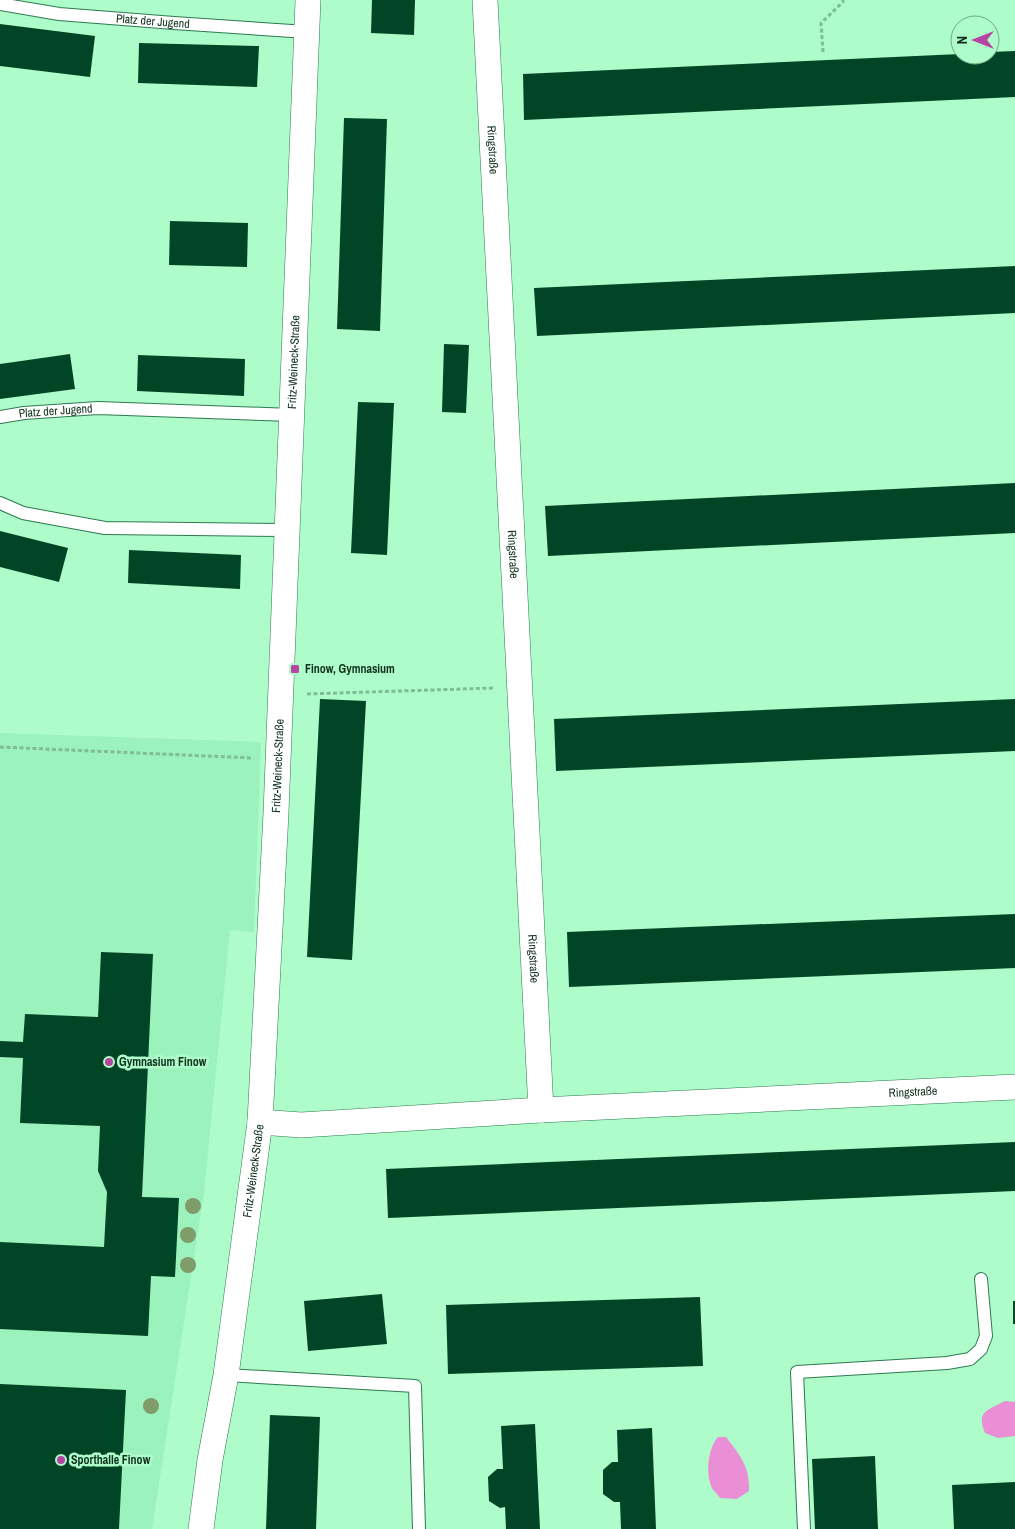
<svg xmlns="http://www.w3.org/2000/svg" width="1015" height="1529" viewBox="0 0 1015 1529" font-family="'Archivo Narrow',sans-serif">
<rect width="100%" height="100%" fill="#aefcca"/>
<path fill="#9cf2bc" d="M 0,733 L 261,742 L 254,932 L 230,930 L 204,1193 L 152,1529 L 0,1529 Z"/>
<path fill="#ea8fd6" d="M 1005,1401 L 1015,1402 L 1015,1436 L 998,1438 L 985,1433 C 976,1411 988,1410 1005,1401 Z
M 718,1437 L 726,1437 C 740,1455 750,1467 749,1491 L 737,1499 L 720,1498 C 718,1495 714,1491 712,1488 C 705,1474 708,1448 718,1437 Z"/>
<path fill="#004626" d="M 372,0 L 415,0 L 414,35 L 371,33 Z
M 0,24 L 95,36 L 90,77 L 0,66 Z
M 139,43 L 259,46 L 257,87 L 138,83 Z
M 1015,51 L 1015,97 L 524,120 L 523,74 L 960,54 L 960,55 L 990,55 L 990,52 Z
M 344,118 L 387,119 L 380,331 L 337,329 Z
M 170,221 L 248,223 L 247,267 L 169,265 Z
M 1015,266 L 1015,313 L 537,336 L 534,288 Z
M 444,344 L 469,345 L 466,413 L 442,412 Z
M 70,354 L 75,389 L 0,399 L 0,364 Z
M 138,355 L 245,359 L 244,396 L 137,391 Z
M 358,402 L 394,403 L 387,555 L 351,553 Z
M 1015,483 L 1015,533 L 548,556 L 545,506 Z
M 0,531 L 68,548 L 59,582 L 0,567 Z
M 129,550 L 241,555 L 240,589 L 128,583 Z
M 320,699 L 366,701 L 352,960 L 307,957 Z
M 1015,699 L 1015,751 L 556,771 L 554,719 Z
M 1015,914 L 1015,968 L 569,987 L 567,932 Z
M 101,952 L 153,954 L 142,1197 L 179,1198 L 175,1277 L 151,1276 L 148,1336 L 0,1329 L 0,1242 L 104,1247 L 107,1192 L 98,1171 L 100,1126 L 20,1123 L 23,1058 L 0,1057 L 0,1041 L 23,1042 L 25,1014 L 98,1017 Z
M 1015,1142 L 1015,1191 L 388,1218 L 386,1169 Z
M 382,1294 L 387,1344 L 308,1351 L 304,1301 Z
M 700,1297 L 703,1366 L 448,1374 L 446,1305 Z
M 1013,1301 L 1015,1301 L 1015,1324 L 1013,1324 Z
M 0,1384 L 126,1390 L 119,1529 L 0,1529 Z
M 270,1415 L 320,1417 L 316,1529 L 266,1529 Z
M 535,1424 L 540,1529 L 506,1529 L 505,1507 L 500,1508 L 489,1501 L 488,1477 L 497,1469 L 503,1469 L 501,1426 Z
M 652,1428 L 656,1529 L 621,1529 L 620,1502 L 614,1502 L 603,1494 L 603,1470 L 612,1462 L 618,1462 L 617,1430 Z
M 875,1456 L 878,1529 L 815,1529 L 812,1459 Z
M 1015,1482 L 1015,1529 L 954,1529 L 952,1485 Z"/>
<g fill="none" stroke-linecap="round" stroke-linejoin="round">
<g stroke="#2d7a4f" stroke-width="14">
<g id="service">
<path id="s1" d="M 0,4 L 59,14 L 174,23 L 307,32"/>
<path id="s2" d="M 0,417 L 24,413 L 98,408 L 292,415"/>
<path d="M 0,503 L 23,513 L 105,528 L 287,530"/>
<path d="M 226,1375 L 415,1386 L 419,1529"/>
<path d="M 804,1529 L 797,1372 L 947,1363 L 970,1359 L 981,1349 L 986,1336 L 981,1279"/>
</g>
</g>
<g stroke="#2d7a4f" stroke-width="26">
<g id="minor">
<path id="s3" d="M 485,0 L 541,1110"/>
<path id="s4" d="M 260,1122 L 301,1125 L 541,1110 L 1015,1087"/>
<path id="s5" d="M 201,1529 L 210,1460 L 226,1375 L 260,1122 L 276,813 L 308,0"/>
</g>
</g>
<path stroke="#7ebd95" stroke-width="3" stroke-dasharray="4 2.5" stroke-linecap="butt" d="M 823,52 L 821,23 L 843,2 L 843,0
M 307,694 L 494,688
M 0,747 L 253,758"/>
<use href="#service" stroke="#fff" stroke-width="12"/>
<use href="#minor" stroke="#fff" stroke-width="25"/>
</g>
<g fill="#7f9c6a">
<circle cx="193" cy="1206" r="8"/>
<circle cx="188" cy="1235" r="8"/>
<circle cx="188" cy="1265" r="8"/>
<circle cx="151" cy="1406" r="8"/>
</g>
<g fill="#b645a1" stroke="#aefcca" stroke-width="2">
<rect x="290" y="664" width="10" height="10" rx="2.5"/>
<circle cx="109" cy="1062" r="5"/>
<circle cx="61" cy="1460" r="5"/>
</g>
<g text-anchor="middle" dominant-baseline="central" stroke-width="5" stroke-linejoin="round" paint-order="stroke">
<g font-size="12" fill="#10301e" stroke="#aefcca">
<text stroke="none"><textPath href="#s1" startOffset="154">Platz der Jugend</textPath></text>
<text stroke="none"><textPath href="#s3" startOffset="150">Ringstraße</textPath></text>
<text stroke="none"><textPath href="#s5" startOffset="1172">Fritz-Weineck-Straße</textPath></text>
<text stroke="none"><textPath href="#s2" startOffset="56">Platz der Jugend</textPath></text>
<text stroke="none"><textPath href="#s3" startOffset="555">Ringstraße</textPath></text>
<text stroke="none"><textPath href="#s5" startOffset="768">Fritz-Weineck-Straße</textPath></text>
<text stroke="none"><textPath href="#s3" startOffset="960">Ringstraße</textPath></text>
<text stroke="none"><textPath href="#s4" startOffset="654">Ringstraße</textPath></text>
<text stroke="none"><textPath href="#s5" startOffset="362">Fritz-Weineck-Straße</textPath></text>
</g>
<g font-size="12" font-weight="bold" fill="#10301e" stroke="#aefcca" text-anchor="start">
<text x="305" y="669">Finow, Gymnasium</text>
<text x="119" y="1062">Gymnasium Finow</text>
<text x="71" y="1460">Sporthalle Finow</text>
</g>
</g>
<g transform="translate(975 40) rotate(270)"><circle r="24" fill="#aefcca" stroke="#6faa85"/>
<path d="M0-4L9 19L0 12L-9 19Z" fill="#b645a1"/>
<text y="-8" font-size="14" font-weight="bold" text-anchor="middle" fill="#10301e">N</text>
</g>
</svg>
